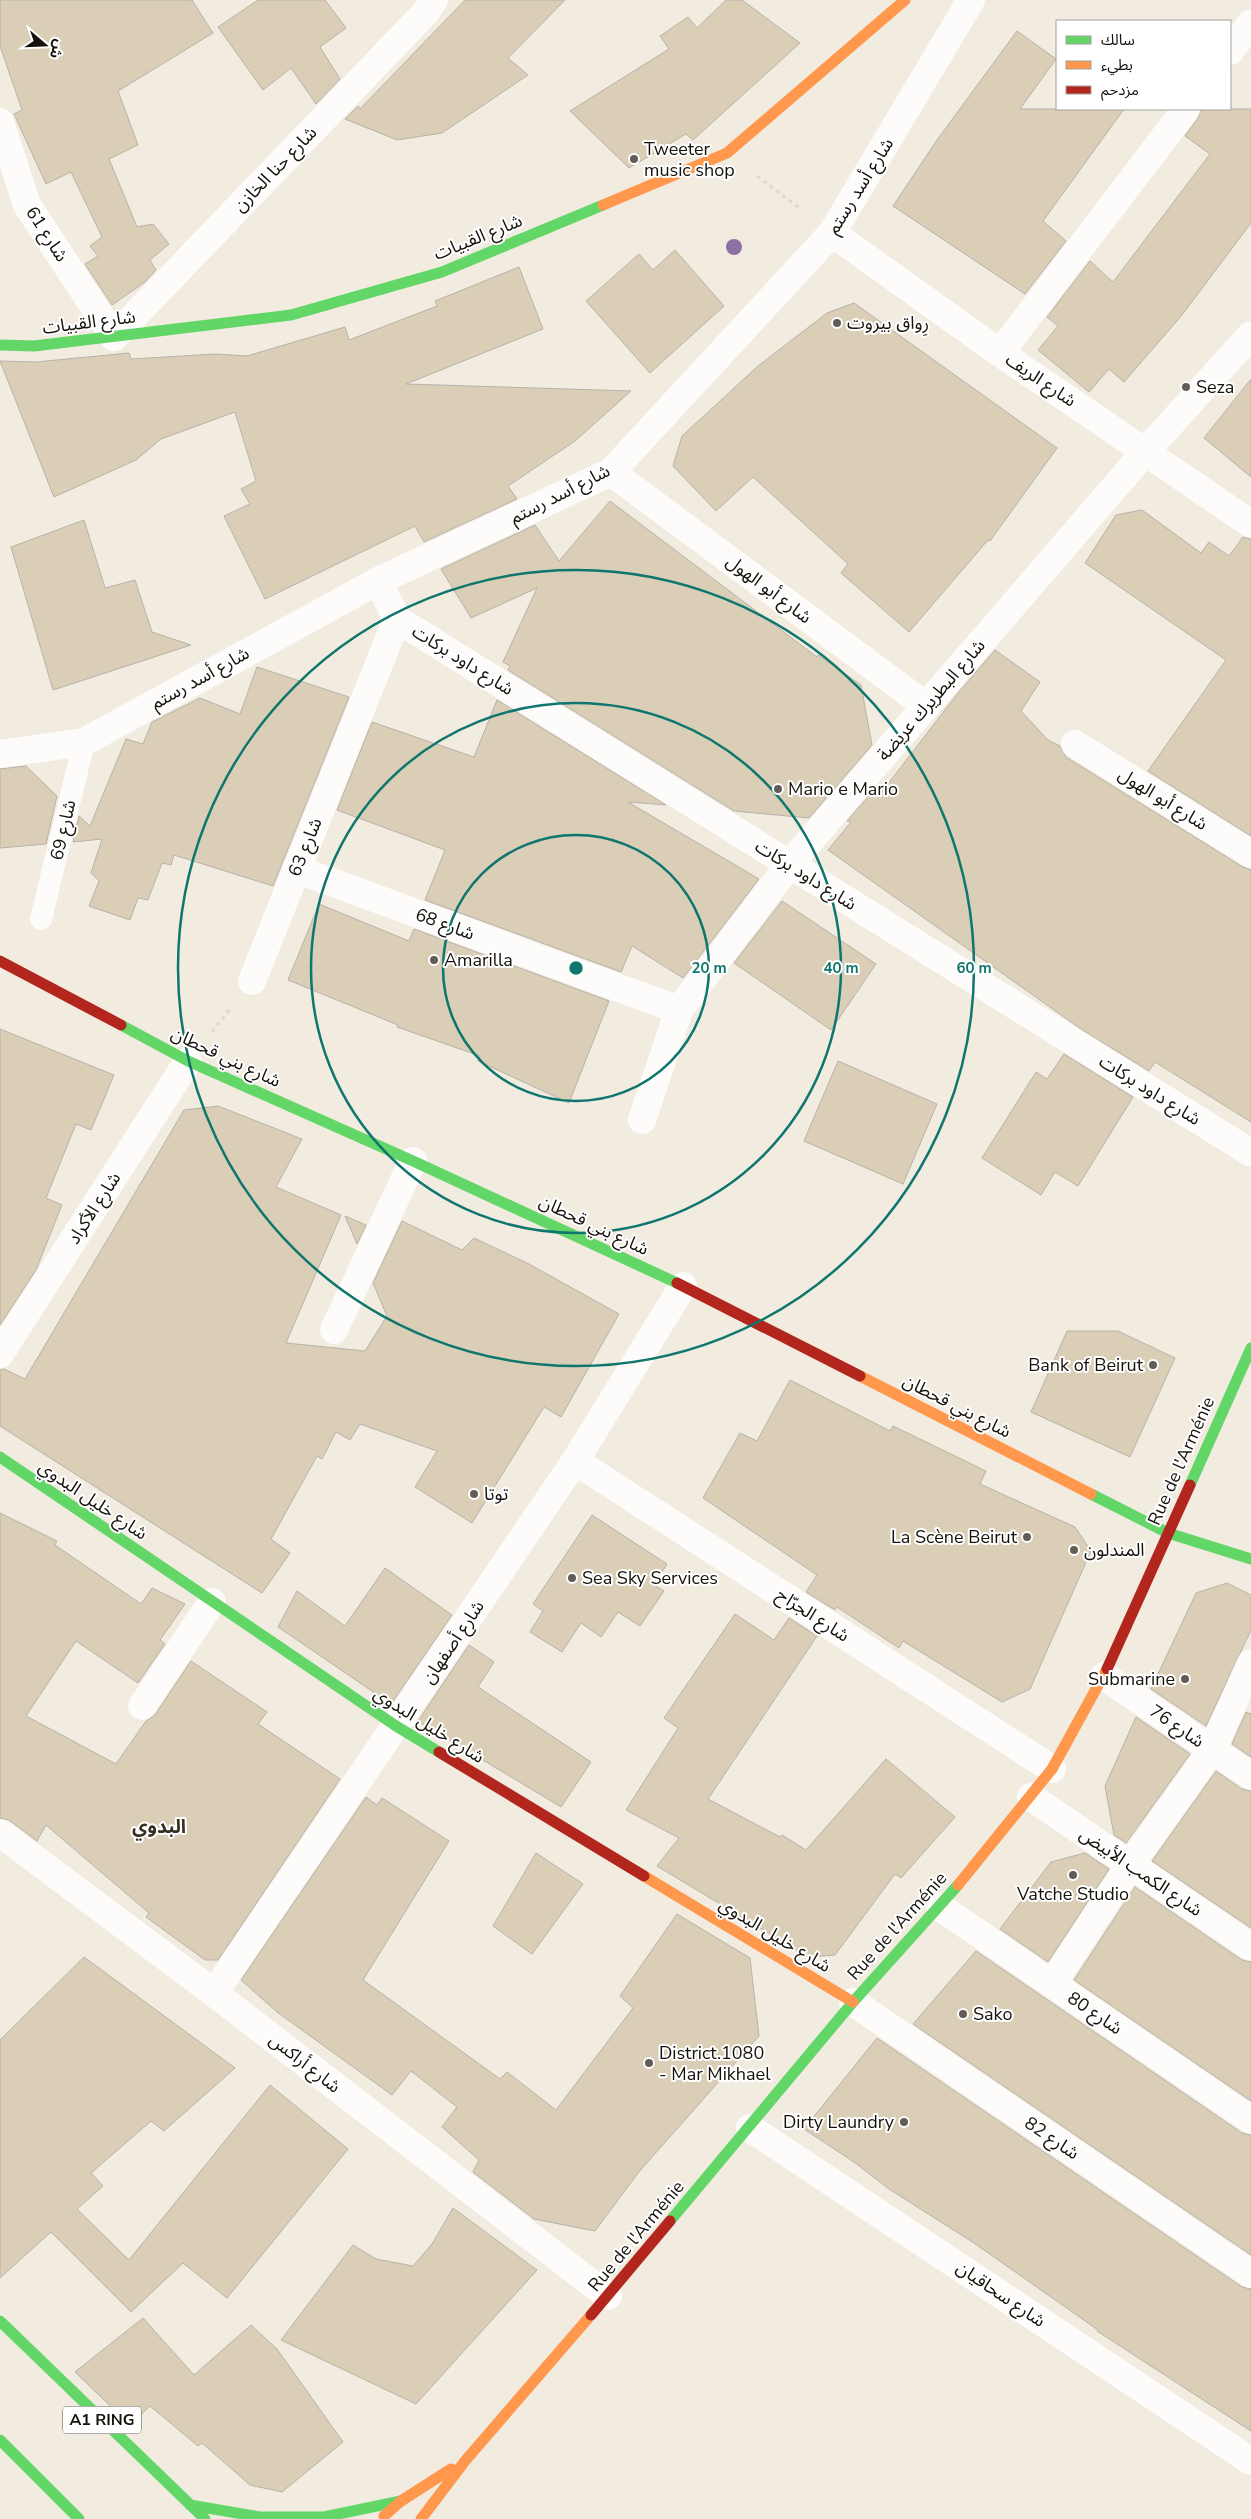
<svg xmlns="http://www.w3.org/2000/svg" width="1251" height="2519" viewBox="0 0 1251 2519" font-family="'Nunito Sans','Noto Sans Arabic',sans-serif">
<rect width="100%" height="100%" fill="#f1ebe0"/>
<path fill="#daceb7" stroke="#b7b2aa" d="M 0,0 L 192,0 L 213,33 L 118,91 L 138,145 L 109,159 L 137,227 L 153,224 L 169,244 L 150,260 L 156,270 L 145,282 L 112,305 L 85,264 L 98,256 L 90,246 L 102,237 L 71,172 L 46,184 L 14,114 L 22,110 L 0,46 Z
M 258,0 L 325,0 L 346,28 L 320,47 L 340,79 L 316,104 L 291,68 L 263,90 L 218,27 Z
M 465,0 L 565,0 L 508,58 L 528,75 L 442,133 L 397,140 L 345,119 L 358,106 L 360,109 Z
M 726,0 L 742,0 L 800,43 L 693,140 L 686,134 L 629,168 L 570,111 L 669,49 L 660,36 L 688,17 L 697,28 Z
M 1017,31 L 1056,59 L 1020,109 L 1124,109 L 1043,221 L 1066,241 L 1025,294 L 893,206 L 937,140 Z
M 1201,109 L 1251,109 L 1251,223 L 1182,315 L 1124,382 L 1109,369 L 1089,392 L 1038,350 L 1058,326 L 1047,317 L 1090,261 L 1113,282 L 1210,154 L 1185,136 L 1198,118 Z
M 675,250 L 724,306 L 650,373 L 586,301 L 639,254 L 653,270 Z
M 519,267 L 543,329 L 406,384 L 631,391 L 575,441 L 508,486 L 517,499 L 424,542 L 415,526 L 265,599 L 224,516 L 250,504 L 241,489 L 256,481 L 235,412 L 161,439 L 136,460 L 54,497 L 0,361 L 36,362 L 129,353 L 131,359 L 216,354 L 247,356 L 345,327 L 349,340 L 437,306 L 435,301 Z
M 854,303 L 1057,448 L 990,541 L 988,540 L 909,632 L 841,573 L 848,564 L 753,477 L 716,511 L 673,466 L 682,436 L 758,366 L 827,313 Z
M 1251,379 L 1251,477 L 1204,438 Z
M 610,501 L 817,657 L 818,655 L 861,685 L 872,745 L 809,818 L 734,811 L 508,670 L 510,666 L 503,662 L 537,588 L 471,618 L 441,569 L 535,525 L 559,561 Z
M 1142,510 L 1201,553 L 1209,542 L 1229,556 L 1243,537 L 1251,539 L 1251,836 L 1148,771 L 1226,660 L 1085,563 L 1116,515 Z
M 84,520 L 105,588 L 135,580 L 152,632 L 191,645 L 53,690 L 11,547 Z
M 995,650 L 1040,682 L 1021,711 L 1048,740 L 1060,746 L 1066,757 L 1243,867 L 1251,870 L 1251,1122 L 1155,1062 L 1149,1071 L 1081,1029 L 828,850 L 851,822 L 847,821 L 879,784 L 881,793 L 958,693 Z
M 257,667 L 349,697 L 273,886 L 174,855 L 171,865 L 162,863 L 148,900 L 138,898 L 130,920 L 89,906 L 99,881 L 91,873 L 102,839 L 73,842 L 79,816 L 90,826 L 126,739 L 143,744 L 152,722 L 200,698 L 240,714 Z
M 497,700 L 666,805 L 628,802 L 759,879 L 683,978 L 632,946 L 621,972 L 425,900 L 445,850 L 337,810 L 372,722 L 474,757 Z
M 26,766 L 57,796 L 46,844 L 0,848 L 0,769 Z
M 782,901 L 876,964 L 831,1030 L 734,963 Z
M 319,904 L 409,941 L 414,929 L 609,1001 L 569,1103 L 478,1061 L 480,1056 L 397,1027 L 398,1025 L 288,980 Z
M 0,1029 L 114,1075 L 91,1130 L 76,1124 L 46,1198 L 62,1205 L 36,1270 L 0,1325 Z
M 1064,1054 L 1133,1097 L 1078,1186 L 1055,1172 L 1041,1195 L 982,1158 L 1036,1072 L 1047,1079 Z
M 838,1061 L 937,1104 L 903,1184 L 804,1141 Z
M 218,1106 L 302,1139 L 276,1187 L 341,1215 L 286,1343 L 365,1351 L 387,1316 L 373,1283 L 402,1221 L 462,1250 L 474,1238 L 527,1263 L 619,1314 L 561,1417 L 544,1407 L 472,1523 L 415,1487 L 437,1451 L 360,1424 L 350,1440 L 336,1432 L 322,1459 L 317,1456 L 271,1539 L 290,1553 L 262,1593 L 0,1426 L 0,1370 L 4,1369 L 25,1379 L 184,1110 Z
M 345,1216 L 366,1225 L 357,1244 Z
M 1067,1331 L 1118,1331 L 1175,1358 L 1130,1457 L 1031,1412 Z
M 790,1380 L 890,1431 L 893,1426 L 986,1471 L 980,1484 L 1075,1527 L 1091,1551 L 1030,1689 L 1002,1702 L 903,1641 L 899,1648 L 837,1607 L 835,1610 L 806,1592 L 817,1575 L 703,1498 L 740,1433 L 757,1441 Z
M 0,1513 L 57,1541 L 55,1545 L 141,1604 L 152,1588 L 185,1604 L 160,1640 L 165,1644 L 138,1683 L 76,1641 L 26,1716 L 116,1764 L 146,1721 L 155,1715 L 191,1661 L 267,1712 L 258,1724 L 340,1779 L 218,1960 L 205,1960 L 146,1917 L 149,1913 L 46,1825 L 37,1841 L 9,1820 L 0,1818 Z
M 592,1515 L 667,1564 L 654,1585 L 664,1591 L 640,1626 L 618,1612 L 601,1637 L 581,1623 L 562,1652 L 530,1632 L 543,1611 L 533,1604 Z
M 385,1568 L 452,1615 L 391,1704 L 278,1627 L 297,1591 L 345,1626 Z
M 1227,1583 L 1251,1595 L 1251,1630 L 1206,1726 L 1151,1689 L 1196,1593 Z
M 735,1614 L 774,1640 L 789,1618 L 817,1636 L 708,1799 L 780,1837 L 782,1835 L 806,1850 L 886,1759 L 955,1817 L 901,1878 L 895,1874 L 835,1955 L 808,1957 L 657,1866 L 679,1838 L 626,1810 L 678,1728 L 664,1718 Z
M 469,1645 L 494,1662 L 478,1687 L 591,1762 L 561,1807 L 418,1721 Z
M 1246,1712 L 1251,1714 L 1251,1757 L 1232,1744 Z
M 1136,1717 L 1190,1754 L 1126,1843 L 1114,1835 L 1105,1786 Z
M 1216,1771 L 1242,1789 L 1251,1791 L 1251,1928 L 1152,1861 Z
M 366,1797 L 377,1805 L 382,1798 L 449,1841 L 363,1980 L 500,2079 L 507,2072 L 556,2110 L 633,2008 L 620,1996 L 677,1914 L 750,1958 L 759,2036 L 638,2173 L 595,2231 L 534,2219 L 473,2172 L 479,2160 L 442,2127 L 457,2107 L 411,2071 L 392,2095 L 277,2012 L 241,1980 Z
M 536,1853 L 583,1884 L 532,1954 L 493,1926 Z
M 1085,1853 L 1109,1869 L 1048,1962 L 1000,1929 L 1051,1862 Z
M 1135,1887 L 1242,1960 L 1251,1962 L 1251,2101 L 1074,1980 Z
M 976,1951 L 1242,2133 L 1251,2135 L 1251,2255 L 913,2024 Z
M 84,1957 L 235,2068 L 164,2131 L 151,2121 L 91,2173 L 103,2186 L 77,2209 L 129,2260 L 270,2085 L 348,2149 L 227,2298 L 183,2263 L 131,2312 L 51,2232 L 0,2278 L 0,2040 Z
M 877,2038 L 1242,2287 L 1251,2289 L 1251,2431 L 1097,2331 L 1098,2330 L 974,2243 L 889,2189 L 854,2162 L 804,2129 Z
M 453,2208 L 537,2270 L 416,2404 L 281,2340 L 353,2245 L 376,2259 L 413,2266 L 432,2244 Z
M 143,2318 L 194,2375 L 251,2325 L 277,2349 L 343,2442 L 282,2492 L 250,2485 L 202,2443 L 198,2446 L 150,2406 L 130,2425 L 75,2372 Z"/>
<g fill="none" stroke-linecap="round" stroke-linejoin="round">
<path stroke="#dbd9d6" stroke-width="3" stroke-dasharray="4 4" stroke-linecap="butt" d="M 757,176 L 802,210
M 212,1032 L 230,1009"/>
<path stroke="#fdfcfa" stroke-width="22" d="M 41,919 L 84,742"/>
<path stroke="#fdfcfa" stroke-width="28" d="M 1230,51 L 1251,23
M 0,122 L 27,205 L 114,337 L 425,13 L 434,0
M 832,233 L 1000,353 L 1251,524
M 1000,353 L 1186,109
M 611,472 L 926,706
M 378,581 L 397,619 L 1251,1153
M 1075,744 L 1251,854
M 0,754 L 84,742 L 378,581 L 611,472 L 832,233 L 971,0
M 296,869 L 679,1010
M 252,981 L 397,619
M 642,1120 L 679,1010 L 789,865 L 1145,452 L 1251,335
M 334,1330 L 413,1161
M 0,1354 L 188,1061
M 575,1461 L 1052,1769
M 1104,1676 L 1251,1776
M 142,1706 L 212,1602
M 1031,1797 L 1251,1947
M 0,1833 L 214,1993 L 608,2296
M 940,1907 L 1251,2120
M 1052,1984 L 1130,1865 L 1212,1750 L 1251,1663
M 214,1993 L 575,1461 L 683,1286
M 853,2002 L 1251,2274
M 750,2128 L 1251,2461"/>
<path stroke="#63d668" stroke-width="11" d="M 0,345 L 34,346 L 291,315 L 442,272 L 603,205
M 121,1025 L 188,1061 L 413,1161 L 677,1283
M 0,1457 L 396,1726 L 439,1752
M 1190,1485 L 1251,1348
M 1091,1494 L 1168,1533 L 1251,1559
M 670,2221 L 853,2002 L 958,1885
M 0,2321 L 205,2519
M 0,2440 L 79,2519
M 190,2505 L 260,2517 L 324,2517 L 401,2501"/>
<path stroke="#ff974d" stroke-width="11" d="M 603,205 L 727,153 L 905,0
M 860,1376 L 1091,1494
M 644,1876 L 853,2002
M 958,1885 L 1052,1769 L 1107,1669
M 384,2516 L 401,2501 L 451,2469
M 421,2519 L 465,2461 L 591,2315"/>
<path stroke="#b3261e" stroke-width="11" d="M 0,961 L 121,1025
M 677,1283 L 860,1376
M 1107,1669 L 1190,1485
M 439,1752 L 644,1876
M 591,2315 L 670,2221"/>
</g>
<circle fill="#8d71a5" cx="734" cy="247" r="8"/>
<g fill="none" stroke="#0f766e" stroke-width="2.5">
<circle cx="576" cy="968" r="133"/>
<circle cx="576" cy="968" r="265"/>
<circle cx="576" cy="968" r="398"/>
</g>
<g fill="#625d56" stroke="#fff" stroke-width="2">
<circle cx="634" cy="159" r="5"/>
<circle cx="837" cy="323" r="5"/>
<circle cx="1186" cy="387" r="5"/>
<circle cx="778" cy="789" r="5"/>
<circle cx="434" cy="960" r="5"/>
<circle cx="1153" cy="1365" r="5"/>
<circle cx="474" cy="1494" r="5"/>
<circle cx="1027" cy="1537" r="5"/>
<circle cx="1074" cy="1550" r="5"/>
<circle cx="572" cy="1578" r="5"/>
<circle cx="1185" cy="1679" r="5"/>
<circle cx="1073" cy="1875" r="5"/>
<circle cx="963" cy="2014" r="5"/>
<circle cx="649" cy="2063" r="5"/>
<circle cx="904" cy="2122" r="5"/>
</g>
<g text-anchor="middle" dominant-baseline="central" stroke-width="4" stroke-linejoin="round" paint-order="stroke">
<rect fill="#fff" stroke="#5b5854" stroke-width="1" x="63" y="2406.5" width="78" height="27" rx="4"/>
<g font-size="16" font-weight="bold" fill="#15110b">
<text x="102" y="2420">A1 RING</text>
</g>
<g font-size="18" fill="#15110b" stroke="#fff" text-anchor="start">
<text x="644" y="149">Tweeter<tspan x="644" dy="21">music shop</tspan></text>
<text x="847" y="323">رِواق بيروت</text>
<text x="1196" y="387">Seza</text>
<text x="788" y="789">Mario e Mario</text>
<text x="444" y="960">Amarilla</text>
<text x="1143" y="1365" text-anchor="end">Bank of Beirut</text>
<text x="484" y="1494">توتا</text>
<text x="1017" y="1537" text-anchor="end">La Scène Beirut</text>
<text x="1084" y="1550">المندلون</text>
<text x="582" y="1578">Sea Sky Services</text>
<text x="1175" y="1679" text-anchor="end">Submarine</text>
<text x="1073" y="1894" text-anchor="middle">Vatche Studio</text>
<text x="973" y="2014">Sako</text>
<text x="659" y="2053">District.1080<tspan x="659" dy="21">- Mar Mikhael</tspan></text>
<text x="894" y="2122" text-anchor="end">Dirty Laundry</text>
</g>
<g font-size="18" fill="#15110b" stroke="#fff">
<text transform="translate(275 169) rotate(-46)">شارع حنا الخازن</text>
<text transform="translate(860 186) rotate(-58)">شارع أسد رستم</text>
<text transform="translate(47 234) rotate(57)">شارع 61</text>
<text transform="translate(478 237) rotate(-22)">شارع القبيات</text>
<text transform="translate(89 322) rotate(-7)">شارع القبيات</text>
<text transform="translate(1041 380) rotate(34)">شارع الريف</text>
<text transform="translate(560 494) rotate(-27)">شارع أسد رستم</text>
<text transform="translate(769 589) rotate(37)">شارع أبو الهول</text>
<text transform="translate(463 660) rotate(32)">شارع داود بركات</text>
<text transform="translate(200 678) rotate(-29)">شارع أسد رستم</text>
<text transform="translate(931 700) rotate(-49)">شارع البطريرك عريضة</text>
<text transform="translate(1163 799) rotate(32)">شارع أبو الهول</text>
<text transform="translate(63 830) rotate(-77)">شارع 69</text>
<text transform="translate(305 847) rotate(-68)">شارع 63</text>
<text transform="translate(806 875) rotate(32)">شارع داود بركات</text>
<text transform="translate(445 924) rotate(20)">شارع 68</text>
<text transform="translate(226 1057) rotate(25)">شارع بني قحطان</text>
<text transform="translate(1150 1090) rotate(32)">شارع داود بركات</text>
<text transform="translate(94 1208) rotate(-57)">شارع الأكراد</text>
<text transform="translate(594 1225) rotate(25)">شارع بني قحطان</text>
<text transform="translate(957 1406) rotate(27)">شارع بني قحطان</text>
<text transform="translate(1181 1461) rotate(-66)">Rue de l'Arménie</text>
<text transform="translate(93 1500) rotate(34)">شارع خليل البدوي</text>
<text transform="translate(813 1615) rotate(33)">شارع الجرّاح</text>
<text transform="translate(453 1642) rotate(-56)">شارع أصفهان</text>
<text transform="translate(429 1725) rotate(32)">شارع خليل البدوي</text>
<text transform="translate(1177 1726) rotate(34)">شارع 76</text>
<text transform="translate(1141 1872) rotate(34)">شارع الكمب الأبيض</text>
<text transform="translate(897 1926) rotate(-48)">Rue de l'Arménie</text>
<text transform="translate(775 1935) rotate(31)">شارع خليل البدوي</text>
<text transform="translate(1095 2013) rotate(34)">شارع 80</text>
<text transform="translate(305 2063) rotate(38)">شارع أراكس</text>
<text transform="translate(1052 2138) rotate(34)">شارع 82</text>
<text transform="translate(636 2236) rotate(-50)">Rue de l'Arménie</text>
<text transform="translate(1001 2294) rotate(34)">شارع سحاقيان</text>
</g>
<g font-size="19" font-weight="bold" fill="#372f20" stroke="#fff">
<text x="159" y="1827">البدوي</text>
</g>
</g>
<circle cx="576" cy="968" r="8" fill="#0f766e" stroke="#fff" stroke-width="2.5"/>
<g font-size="15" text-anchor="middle" font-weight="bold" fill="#0f766e" stroke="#fff" stroke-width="4" stroke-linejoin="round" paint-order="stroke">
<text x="709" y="973">20 m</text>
<text x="841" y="973">40 m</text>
<text x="974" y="973">60 m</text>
</g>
<rect x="1056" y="20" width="175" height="90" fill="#ffffff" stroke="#a1a09d"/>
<rect x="1066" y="36" width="25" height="8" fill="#63d668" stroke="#a1a09d"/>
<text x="1101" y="45" font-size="15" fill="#15110b">سالك</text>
<rect x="1066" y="61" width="25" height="8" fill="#ff974d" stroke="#a1a09d"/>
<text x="1101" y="70" font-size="15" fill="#15110b">بطيء</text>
<rect x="1066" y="86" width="25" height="8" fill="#b3261e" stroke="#a1a09d"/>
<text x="1101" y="95" font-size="15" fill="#15110b">مزدحم</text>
<g transform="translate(45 45) rotate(109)" stroke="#ffffff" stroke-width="4" paint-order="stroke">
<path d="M0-4L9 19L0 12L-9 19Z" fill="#15110b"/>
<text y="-8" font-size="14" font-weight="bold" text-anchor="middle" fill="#15110b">ش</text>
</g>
</svg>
